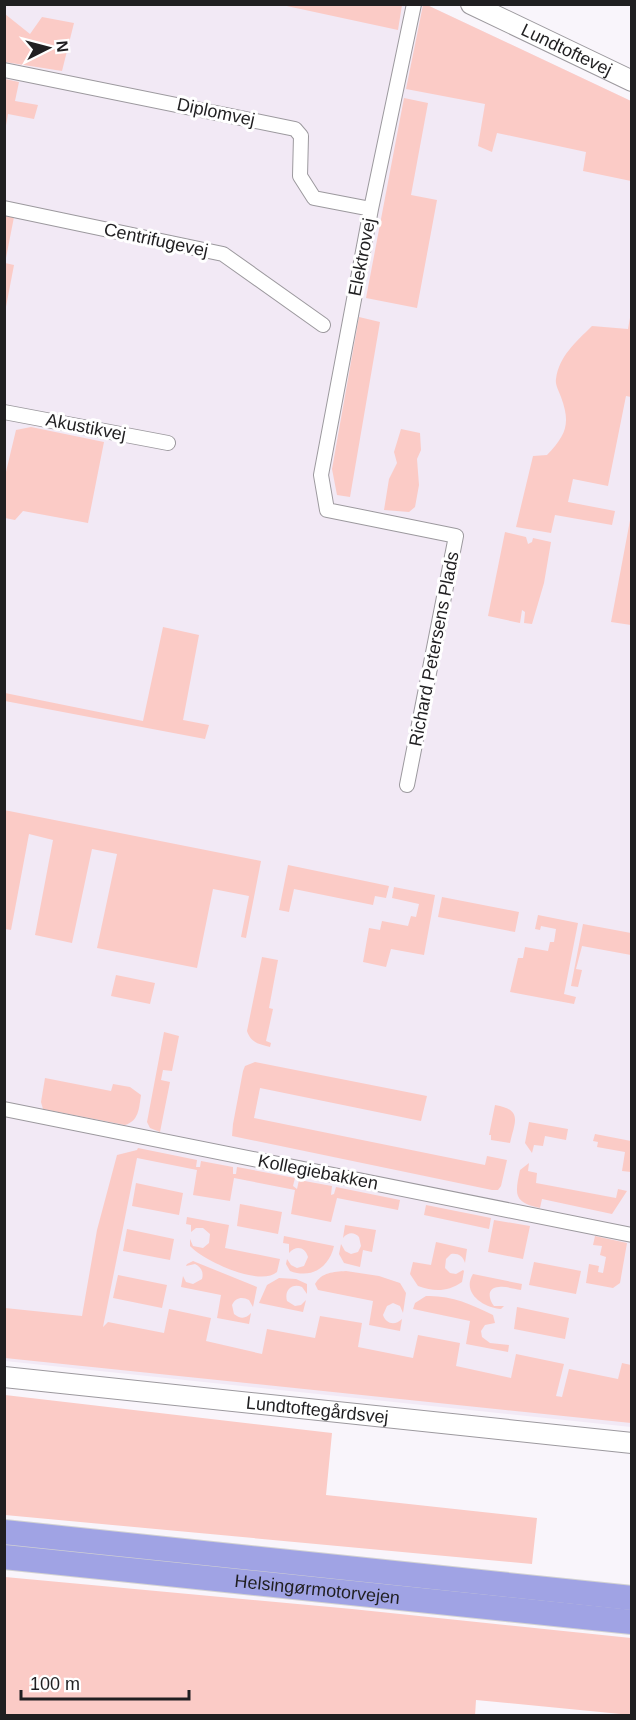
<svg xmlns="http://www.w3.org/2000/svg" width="636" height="1720" viewBox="0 0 636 1720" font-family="Helvetica,sans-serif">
<rect width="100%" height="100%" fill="#f9f5fb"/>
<path fill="#f2e9f5" d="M 5,5 L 427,5 L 631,101 L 631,1427 L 5,1361 Z"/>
<path fill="#fbcbc6" d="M 282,5 L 402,5 L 398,30 Z
M 423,5 L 427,5 L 631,101 L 631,181 L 583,171 L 586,152 L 497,133 L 492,152 L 478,146 L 485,104 L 406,89 Z
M 5,14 L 30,34 L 42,17 L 74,23 L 62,71 L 5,62 Z
M 5,79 L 19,82 L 15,101 L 38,105 L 34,119 L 8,114 L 5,131 Z
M 404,98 L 428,103 L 411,195 L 437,200 L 417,308 L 366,298 Z
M 5,215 L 14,217 L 5,263 L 14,265 L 5,312 Z
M 631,312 L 631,397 L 626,396 L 608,486 L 573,479 L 568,502 L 615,511 L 612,525 L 555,515 L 551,533 L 516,527 L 533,456 L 547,455 C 566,435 571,424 561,397 C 559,391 555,385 556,379 C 559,356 576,342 592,326 L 628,329 Z
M 359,317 L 380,322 L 350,497 L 337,495 L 332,469 Z
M 31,427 L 104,442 L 88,523 L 23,511 L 15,520 L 5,518 L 5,476 L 16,430 Z
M 401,429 L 420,433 L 421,450 L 417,459 L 419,485 L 415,507 L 409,512 L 384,510 L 389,479 L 397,463 L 394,452 Z
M 631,515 L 631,625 L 611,622 Z
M 505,532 L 526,537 L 528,544 L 532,542 L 533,538 L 551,542 L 544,583 L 532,624 L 524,623 L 525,612 L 522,610 L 520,623 L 488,616 Z
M 163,627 L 199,635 L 183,720 L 209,725 L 205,739 L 5,701 L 5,693 L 143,721 Z
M 4,810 L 261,861 L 246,938 L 241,937 L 249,896 L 213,889 L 197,968 L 97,948 L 117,854 L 92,849 L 72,943 L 35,935 L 53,840 L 29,834 L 11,930 L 5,929 Z
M 288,865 L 389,886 L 386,898 L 375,896 L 373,905 L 294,889 L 289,912 L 279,910 Z
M 394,887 L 435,895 L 424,955 L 391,949 L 386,967 L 363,962 L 369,928 L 380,930 L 382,921 L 408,926 L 411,916 L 416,917 L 419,904 L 392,898 Z
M 442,897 L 519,912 L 515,932 L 438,917 Z
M 538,915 L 578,923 L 564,994 L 576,997 L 574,1004 L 510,992 L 518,958 L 523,958 L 525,947 L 548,951 L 550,942 L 554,942 L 556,929 L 541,926 L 540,930 L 535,929 Z
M 583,924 L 631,933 L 631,955 L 582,946 L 576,969 L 582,970 L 578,987 L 571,986 Z
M 262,957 L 278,960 L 269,1008 L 273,1009 L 266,1041 L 271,1043 L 270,1047 C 259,1044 251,1043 247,1031 Z
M 116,975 L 155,983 L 150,1004 L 111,996 Z
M 164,1032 L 179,1036 L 172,1071 L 163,1070 L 161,1080 L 170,1082 L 160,1132 L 150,1128 L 147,1122 Z
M 255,1062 L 427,1096 L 421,1121 L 260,1088 L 254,1118 L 485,1165 L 487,1156 L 507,1160 L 501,1186 L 498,1190 L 492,1190 L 232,1136 L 233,1124 L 243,1071 L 245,1066 Z
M 45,1078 L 111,1091 L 113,1084 L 130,1087 L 141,1095 C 139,1108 139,1121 125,1125 L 43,1109 L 41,1102 Z
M 495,1105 C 523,1110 515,1121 510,1143 L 491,1140 L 491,1135 L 489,1135 Z
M 529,1122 L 568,1129 L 566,1140 L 545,1136 L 543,1146 L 534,1145 L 532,1153 L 525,1143 Z
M 595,1134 L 631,1141 L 631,1172 L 622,1171 L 625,1152 L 597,1147 L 598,1142 L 593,1141 Z
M 138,1148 L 197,1160 L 196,1167 L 200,1167 L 201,1161 L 233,1167 L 233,1174 L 236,1174 L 237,1167 L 295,1178 L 293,1186 L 297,1189 L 299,1180 L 332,1186 L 331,1195 L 334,1194 L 336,1187 L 400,1200 L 398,1210 L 337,1198 L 331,1222 L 291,1214 L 295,1190 L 234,1178 L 230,1201 L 193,1195 L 197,1170 L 137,1158 L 103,1327 L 108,1322 L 164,1333 L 169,1309 L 211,1318 L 206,1341 L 262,1354 L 267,1329 L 315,1338 L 320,1316 L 362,1323 L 358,1347 L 413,1358 L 418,1335 L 460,1343 L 456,1366 L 511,1378 L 516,1354 L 564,1364 L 556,1396 L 562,1397 L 569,1369 L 618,1379 L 622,1363 L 631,1365 L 631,1423 L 5,1358 L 5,1308 L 82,1316 L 97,1230 L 117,1155 L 137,1150 Z
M 529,1163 L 528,1171 L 537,1173 L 536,1183 L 616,1198 L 618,1189 L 627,1191 L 612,1214 L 542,1199 L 540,1208 C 513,1202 515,1194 520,1170 Z
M 136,1183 L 183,1193 L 179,1215 L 132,1206 Z
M 240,1204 L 282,1212 L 278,1234 L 237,1226 Z
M 426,1205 L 491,1218 L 489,1229 L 424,1215 Z
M 187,1217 L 229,1225 L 225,1248 L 280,1259 L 277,1272 C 260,1287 204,1261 190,1246 L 190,1239 L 193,1246 L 203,1248 L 209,1243 L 210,1234 L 203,1228 L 196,1228 L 191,1232 L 191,1225 L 186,1224 Z
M 494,1220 L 530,1226 L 523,1259 L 488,1252 Z
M 345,1225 L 376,1230 L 372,1252 L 363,1250 L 360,1267 L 344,1263 L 339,1254 L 341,1244 L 345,1251 L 351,1254 L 358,1252 L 361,1246 L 359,1237 C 354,1232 348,1232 343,1238 Z
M 127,1229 L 174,1239 L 170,1260 L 123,1251 Z
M 284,1236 L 334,1246 C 329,1268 311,1279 290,1271 L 286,1264 L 287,1259 L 291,1265 L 297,1268 L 304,1266 L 308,1257 C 305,1247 296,1245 289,1253 L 289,1244 L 283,1243 Z
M 595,1236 L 627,1243 L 620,1283 L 613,1288 L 586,1283 L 589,1264 L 599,1266 L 598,1272 L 603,1273 L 606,1257 L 600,1255 L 602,1246 L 593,1245 Z
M 436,1242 L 467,1249 L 465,1263 C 463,1256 458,1253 451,1254 L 446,1259 L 445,1268 L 450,1273 L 456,1274 L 463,1270 L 464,1271 L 462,1282 C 447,1292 435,1292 418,1286 L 410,1274 L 413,1262 L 431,1265 Z
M 193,1261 L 257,1287 L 253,1307 L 249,1300 C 242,1296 235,1298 232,1305 L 234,1314 C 240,1319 246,1319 251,1313 L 249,1324 L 217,1318 L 221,1295 L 181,1287 L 183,1276 L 186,1282 L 193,1284 L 202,1279 C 204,1272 201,1267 195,1264 L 186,1266 L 187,1264 Z
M 534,1262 L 581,1271 L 576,1294 L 529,1285 Z
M 346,1271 L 379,1276 L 400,1283 L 406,1293 L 403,1313 L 400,1306 L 393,1303 L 387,1306 L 383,1315 C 386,1324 395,1326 402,1319 L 400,1331 L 369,1325 L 373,1301 L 318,1290 L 315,1284 C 322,1272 333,1272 346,1271 Z
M 473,1274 L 522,1284 L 521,1290 C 514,1289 506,1286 499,1287 C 487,1287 488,1299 494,1306 L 504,1306 L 501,1309 C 484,1308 461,1293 473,1274 Z
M 118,1275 L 167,1285 L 162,1308 L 113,1298 Z
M 279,1278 L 296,1279 L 307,1284 L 307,1294 L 302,1287 C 292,1283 284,1290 287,1301 L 295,1306 L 301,1305 L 306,1300 L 303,1312 L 259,1303 L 267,1285 Z
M 426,1296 C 450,1295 471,1304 493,1315 L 495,1323 L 485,1325 L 481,1331 L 482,1337 L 490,1343 L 509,1345 L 508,1352 L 466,1344 L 470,1321 L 413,1309 L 415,1303 Z
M 517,1307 L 569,1318 L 565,1339 L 514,1329 Z
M 5,1395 L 332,1433 L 326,1495 L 537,1518 L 532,1564 L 5,1515 Z
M 5,1577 L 352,1609 L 631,1638 L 631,1715 L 476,1700 L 475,1716 L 5,1715 Z"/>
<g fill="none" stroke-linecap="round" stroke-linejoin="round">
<g stroke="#9c999e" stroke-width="16">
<path id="street" d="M 4,70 L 295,129 L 301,136 L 300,176 L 314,198 L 371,209
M 4,208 L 223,254 L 323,325
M 4,412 L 168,443
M 407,785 L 456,536 L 327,510 L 321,475 L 371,209 L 414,4
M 4,1109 L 632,1235"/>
</g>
<g stroke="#9c999e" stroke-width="22">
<g id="secondary">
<path id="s1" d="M 471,4 L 632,81"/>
<path id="s2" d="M 4,1377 L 632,1443"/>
</g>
</g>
<g stroke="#d2d2d3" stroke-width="26">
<g id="highway">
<path d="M 4,1532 L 632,1598"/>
<path id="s3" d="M 4,1557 L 632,1622"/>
</g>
</g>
<use href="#street" stroke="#fff" stroke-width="14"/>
<use href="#secondary" stroke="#fff" stroke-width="20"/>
<use href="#highway" stroke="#a0a3e4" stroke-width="24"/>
</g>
<g text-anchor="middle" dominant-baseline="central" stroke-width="6" stroke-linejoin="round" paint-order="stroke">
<g font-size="18" fill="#201f21" stroke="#fff">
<text stroke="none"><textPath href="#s1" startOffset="106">Lundtoftevej</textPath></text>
<text transform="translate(216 112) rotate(12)">Diplomvej</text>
<text transform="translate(156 240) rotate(12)">Centrifugevej</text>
<text transform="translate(362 257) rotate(-79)">Elektrovej</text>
<text transform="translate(86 427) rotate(11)">Akustikvej</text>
<text transform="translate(434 649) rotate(-79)">Richard Petersens Plads</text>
<text transform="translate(318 1172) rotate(11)">Kollegiebakken</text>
<text stroke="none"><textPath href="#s2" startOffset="315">Lundtoftegårdsvej</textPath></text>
<text stroke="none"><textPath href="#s3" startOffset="315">Helsingørmotorvejen</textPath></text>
</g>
</g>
<rect width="636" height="1720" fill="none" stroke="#201f21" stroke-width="12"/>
<g transform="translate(48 48) rotate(84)" stroke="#ffffff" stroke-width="4.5" paint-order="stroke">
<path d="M0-4.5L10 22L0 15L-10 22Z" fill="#201f21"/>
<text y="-9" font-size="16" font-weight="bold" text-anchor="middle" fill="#201f21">N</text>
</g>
<path d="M21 1690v9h168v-9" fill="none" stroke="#201f21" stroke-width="3"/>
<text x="30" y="1690" font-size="18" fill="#201f21" stroke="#ffffff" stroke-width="4.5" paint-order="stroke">100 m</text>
</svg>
